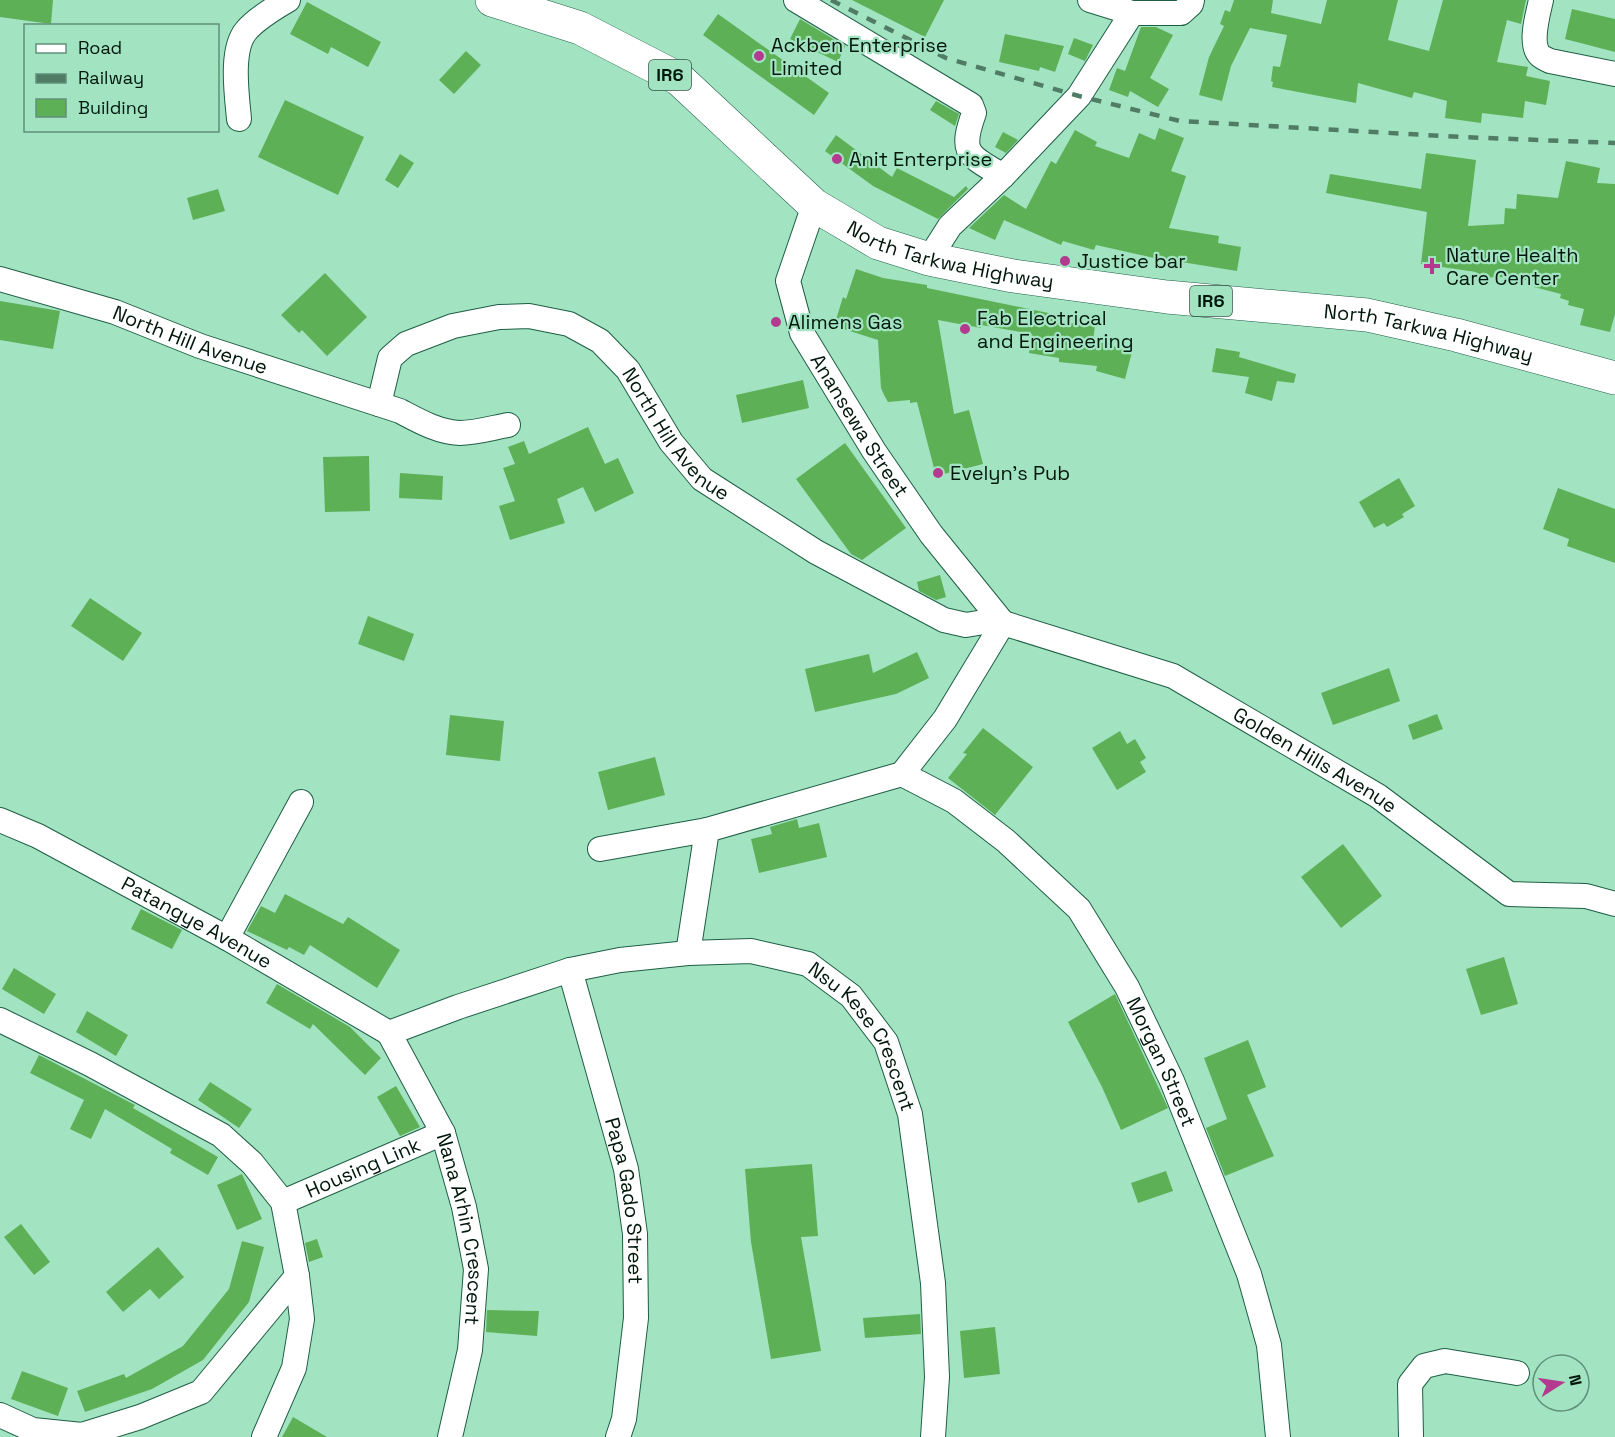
<svg xmlns="http://www.w3.org/2000/svg" width="1615" height="1437" font-family="'Space Grotesk',sans-serif">
  <style>
    .building { fill: #5eb057 }
    .lines { fill: none; stroke-linecap: round; stroke-linejoin: round }
    .minor-casing { stroke: #1e5f44; stroke-width: 26 }
    .primary-casing { stroke: #1e5f44; stroke-width: 34 }
    .minor { stroke: #fff; stroke-width: 24 }
    .primary { stroke: #fff; stroke-width: 33 }
    .rail { stroke: #507c66; stroke-width: 4.5; stroke-dasharray: 10 10; stroke-linecap: butt }
    .poi-dot { fill: #b33a8e; stroke: #a2e3c2; stroke-width: 2 }
    .labels { text-anchor: middle; stroke-width: 4.5; stroke-linejoin: round; paint-order: stroke }
    .shield { fill: #a2e3c2; stroke: #315443; stroke-width: 1.5 }
    .shield-label { font-size: 18px; font-weight: bold; fill: #00170c }
    .poi-label { font-size: 20px; fill: #00170c; stroke: #a2e3c2; text-anchor: start }
    .street-label { font-size: 20px; fill: #00170c; stroke: #a2e3c2 }
  </style>
  <rect width="100%" height="100%" fill="#a2e3c2"/>
  <path class="building" d="M0,0H53L51,24L0,17Z
    M852,0H944L925,37Z
    M1234,0H1273L1271,13L1321,24L1327,0H1398L1388,40L1429,51L1443,0H1526L1521,24L1507,20L1497,62L1528,67L1526,76L1550,81L1546,105L1525,101L1523,118L1482,113L1481,123L1445,118L1447,101L1414,92L1412,98L1358,83L1356,103L1272,87L1273,82L1271,81L1273,66L1280,67L1287,35L1250,28L1231,66L1222,101L1199,95L1209,57L1224,26L1220,24L1225,10L1230,12Z
    M307,2L381,42L368,67L331,47L328,54L290,34Z
    M1572,9L1615,19V52L1565,39Z
    M718,14L829,93L814,115L703,35Z
    M800,19L845,46L838,62L790,39Z
    M1141,27H1156L1173,35L1150,78L1169,89L1158,107L1130,91L1128,97L1109,90L1117,68L1125,71Z
    M1005,34L1064,46L1055,72L1040,67L1039,71L999,62Z
    M1074,38L1093,45L1085,61L1068,54Z
    M466,51L481,65L454,94L439,80Z
    M285,100L364,137L338,195L258,157Z
    M936,101L959,114L955,126L930,110Z
    M1159,128L1184,138L1171,171L1186,176L1169,228L1219,236L1218,243L1241,247L1237,271L1163,259V260L1096,245L1094,250L1063,241L1061,245L1004,220L995,240L969,228L1004,195L1026,209L1051,161L1056,164L1075,130L1097,142L1095,146L1129,158L1139,133L1155,140Z
    M1003,132L1018,140L1006,153L995,147Z
    M836,135L892,177L897,168L954,197L966,186L968,189L938,219L873,186L825,151Z
    M1426,153L1476,160L1468,226L1504,224L1505,208L1516,209L1517,194L1558,198L1566,161L1600,168L1597,183L1615,184V314L1610,332L1580,325L1584,309L1568,305L1569,301L1560,298L1561,294L1534,287L1536,281L1500,277L1476,278V272L1421,264L1427,212L1326,193L1330,174L1421,189Z
    M400,154L414,163L398,188L385,180Z
    M218,189L225,211L193,220L187,198Z
    M856,269L883,278L927,285V288L1063,316L1062,322L1095,326L1093,340L1132,352L1125,379L1096,371L1097,366L1059,362V358L1029,353L1032,334L981,325V328L938,320L954,414L969,410L983,464L936,476L917,402L910,403V400L888,402L884,395L881,388L878,340L834,326L843,297L846,299Z
    M325,273L367,317L327,356L302,330L299,333L281,315Z
    M0,301L60,311L53,349L0,340Z
    M1216,348L1240,352L1239,357L1296,374L1294,383L1277,381L1272,401L1245,393L1249,377L1212,372Z
    M803,380L809,408L742,423L736,395Z
    M588,427L605,464L618,458L634,493L595,512L583,487L557,499L565,523L510,540L499,506L515,501L503,468L515,464L508,447L524,441L529,454Z
    M845,443L906,528L862,560L851,554L796,479Z
    M369,456L370,511L325,512L323,457Z
    M400,473L443,476L442,500L399,498Z
    M1399,478L1415,506L1402,514L1404,517L1387,527L1384,523L1374,528L1359,502Z
    M1558,488L1615,509V563L1567,546L1569,539L1543,529Z
    M940,575L946,597L936,600L919,591L917,582Z
    M90,598L142,633L123,661L71,626Z
    M368,616L414,634L404,661L358,644Z
    M917,652L929,678L896,694L815,712L805,669L869,654L873,673Z
    M1389,668L1400,701L1333,725L1321,693Z
    M1437,714L1443,729L1413,740L1408,725Z
    M450,715L504,721L500,761L446,755Z
    M983,728L1033,767L995,815L948,778L967,754L963,753Z
    M1120,731L1127,744L1135,739L1146,758L1140,762L1146,772L1117,790L1092,748Z
    M655,757L665,795L608,810L598,772Z
    M797,819L799,828L819,823L827,857L759,873L751,839L772,834L770,827Z
    M1343,844L1382,896L1341,928L1301,877Z
    M285,894L343,924L348,917L400,950L377,988L310,945L304,955L289,947L287,950L247,931L261,906L275,913Z
    M141,909L182,930L172,949L131,929Z
    M1504,957L1518,1004L1481,1015L1466,969Z
    M14,968L56,994L44,1014L2,989Z
    M277,984L350,1027L381,1058L365,1075L313,1024L310,1029L266,1003Z
    M1115,994L1168,1108L1121,1130L1102,1087L1068,1022Z
    M87,1011L128,1035L116,1056L76,1032Z
    M1248,1040L1266,1087L1247,1095L1274,1156L1225,1176L1206,1128L1227,1119L1204,1058Z
    M39,1055L135,1105L133,1108L218,1157L208,1175L170,1153L172,1149L105,1109L91,1139L70,1129L84,1100L30,1073Z
    M210,1082L252,1109L239,1128L198,1100Z
    M396,1086L420,1127L400,1136L377,1097Z
    M812,1164L818,1236L801,1237L821,1351L771,1359L751,1242L745,1169Z
    M1166,1171L1173,1191L1138,1203L1131,1183Z
    M242,1174L262,1219L237,1230L217,1185Z
    M21,1224L50,1262L34,1275L4,1237Z
    M317,1239L323,1257L309,1262L305,1243Z
    M242,1241L264,1247L249,1302L203,1360L152,1389L85,1412L77,1391L124,1374L126,1378L183,1346L229,1289Z
    M158,1247L184,1277L159,1299L150,1289L123,1312L106,1292Z
    M487,1310L539,1311L537,1336L486,1332Z
    M920,1314L921,1334L865,1338L863,1318Z
    M995,1327L1000,1374L964,1378L960,1331Z
    M22,1371L68,1388L58,1416L11,1399Z
    M293,1417L327,1437H282Z"/>
  <g class="lines">
    <g class="minor-casing">
      <g id="minor">
        <path d="M796,0L971,105L974,113C959,155 969,155 1003,176"/>
        <path d="M1090,0L1132,13"/>
        <path d="M1541,0C1538,14 1530,40 1538,53C1540,57 1546,59 1550,61L1615,74"/>
        <path d="M239,119C237,96 230,50 246,31C255,20 276,7 288,0"/>
        <path id="s1" d="M814,205L788,281L802,333L874,451L931,534L1003,623"/>
        <path d="M929,259L950,226L1003,176L1079,96L1132,13H1181L1191,4L1192,0"/>
        <path id="s2" d="M0,279L115,312L200,346L400,411C419,421 438,432 460,433C475,433 492,428 508,425"/>
        <path id="s3" d="M379,404L390,358L406,344L453,326L499,317L529,316L569,324L600,341L628,370L671,442L702,479L816,552L944,620L966,625L990,621L1003,623L1173,676L1378,796L1509,894L1586,896L1615,904"/>
        <path id="s4" d="M902,774L954,801L1006,841L1079,909L1127,987L1172,1081L1249,1274L1269,1345L1278,1437"/>
        <path id="s5" d="M0,820L38,836L227,938L389,1033"/>
        <path d="M600,849L707,830"/>
        <path d="M227,938L301,802"/>
        <path d="M688,953L707,830L902,774L945,719L1003,623"/>
        <path id="s6" d="M570,970L626,1169L635,1234L636,1318L624,1419L618,1437"/>
        <path d="M0,1020L90,1064L221,1135L252,1163L283,1202L297,1276L201,1392L140,1417L82,1435L33,1430L0,1415"/>
        <path id="s7" d="M389,1033L458,1007L570,970L620,960L688,953L751,951L808,964L851,996L886,1042L910,1114L933,1283L937,1377L933,1437"/>
        <path id="s8" d="M389,1033L443,1133L464,1207L476,1269L470,1350L450,1437"/>
        <path id="s9" d="M283,1202L443,1133"/>
        <path d="M264,1437L294,1368L302,1319L297,1276"/>
        <path d="M1411,1437L1410,1384L1424,1366L1445,1361L1517,1373"/>
      </g>
    </g>
    <g class="primary-casing">
      <g id="primary">
        <path id="s10" d="M492,0L580,28L679,79L814,205L878,243L929,259L1013,276L1167,297L1367,315L1456,335L1615,378"/>
      </g>
    </g>
    <use href="#minor" class="minor"/>
    <use href="#primary" class="primary"/>
    <path class="rail" d="M831,0L946,58L1079,96L1180,121L1461,137L1615,143"/>
  </g>
  <g class="poi-dot">
    <circle cx="759" cy="56" r="6"/>
    <circle cx="837" cy="159" r="6"/>
    <circle cx="1065" cy="261" r="6"/>
    <path d="M1429 257h6v6h6v6h-6v6h-6v-6h-6v-6h6z"/>
    <circle cx="776" cy="322" r="6"/>
    <circle cx="965" cy="329" r="6"/>
    <circle cx="938" cy="473" r="6"/>
  </g>
  <g class="labels">
    <g class="shield">
      <rect x="649" y="60" width="42" height="30" rx="4.5"/>
      <rect x="1190" y="286" width="42" height="30" rx="4.5"/>
    </g>
    <g class="shield-label">
      <text x="670" y="81">IR6</text>
      <text x="1211" y="307">IR6</text>
    </g>
    <g class="poi-label">
      <text x="771" y="52">Ackben Enterprise<tspan x="771" dy="23">Limited</tspan></text>
      <text x="849" y="166">Anit Enterprise</text>
      <text x="1446" y="262">Nature Health<tspan x="1446" dy="23">Care Center</tspan></text>
      <text x="1077" y="268">Justice bar</text>
      <text x="977" y="325">Fab Electrical<tspan x="977" dy="23">and Engineering</tspan></text>
      <text x="788" y="329">Alimens Gas</text>
      <text x="950" y="480">Evelyn's Pub</text>
    </g>
    <g class="street-label">
      <text dy="7" stroke="none"><textPath href="#s10" startOffset="536">North Tarkwa Highway</textPath></text>
      <text dy="7" stroke="none"><textPath href="#s10" startOffset="1022">North Tarkwa Highway</textPath></text>
      <text dy="7" stroke="none"><textPath href="#s2" startOffset="200">North Hill Avenue</textPath></text>
      <text dy="7" stroke="none"><textPath href="#s1" startOffset="243">Anansewa Street</textPath></text>
      <text dy="7" stroke="none"><textPath href="#s3" startOffset="393">North Hill Avenue</textPath></text>
      <text dy="7" stroke="none"><textPath href="#s3" startOffset="1128">Golden Hills Avenue</textPath></text>
      <text dy="7" stroke="none"><textPath href="#s5" startOffset="222">Patangye Avenue</textPath></text>
      <text dy="7" stroke="none"><textPath href="#s7" startOffset="526">Nsu Kese Crescent</textPath></text>
      <text dy="7" stroke="none"><textPath href="#s4" startOffset="398">Morgan Street</textPath></text>
      <text dy="7" stroke="none"><textPath href="#s9" startOffset="87">Housing Link</textPath></text>
      <text dy="7" stroke="none"><textPath href="#s6" startOffset="238">Papa Gado Street</textPath></text>
      <text dy="7" stroke="none"><textPath href="#s8" startOffset="212">Nana Arhin Crescent</textPath></text>
    </g>
  </g>
  <rect x="24" y="24" width="195" height="108" fill="#a2e3c2" stroke="#619179" stroke-width="1.5"/>
  <rect x="36" y="44" width="30" height="9" fill="#ffffff" stroke="#619179" stroke-width="1.5"/>
  <text x="78" y="54" font-size="18" fill="#00170c">Road</text>
  <rect x="36" y="74" width="30" height="9" fill="#507c66" stroke="#619179" stroke-width="1.5"/>
  <text x="78" y="84" font-size="18" fill="#00170c">Railway</text>
  <rect x="36" y="99" width="30" height="18" fill="#5eb057" stroke="#619179" stroke-width="1.5"/>
  <text x="78" y="114" font-size="18" fill="#00170c">Building</text>
  <g transform="translate(1561 1383) rotate(78)"><circle r="28" fill="#a2e3c2" stroke="#619179" stroke-width="1.5"/>
  <path d="M0-4.5L10 22L0 15L-10 22Z" fill="#b33a8e"/>
  <text y="-9" font-size="16" font-weight="bold" text-anchor="middle" fill="#00170c">N</text>
  </g>
</svg>
